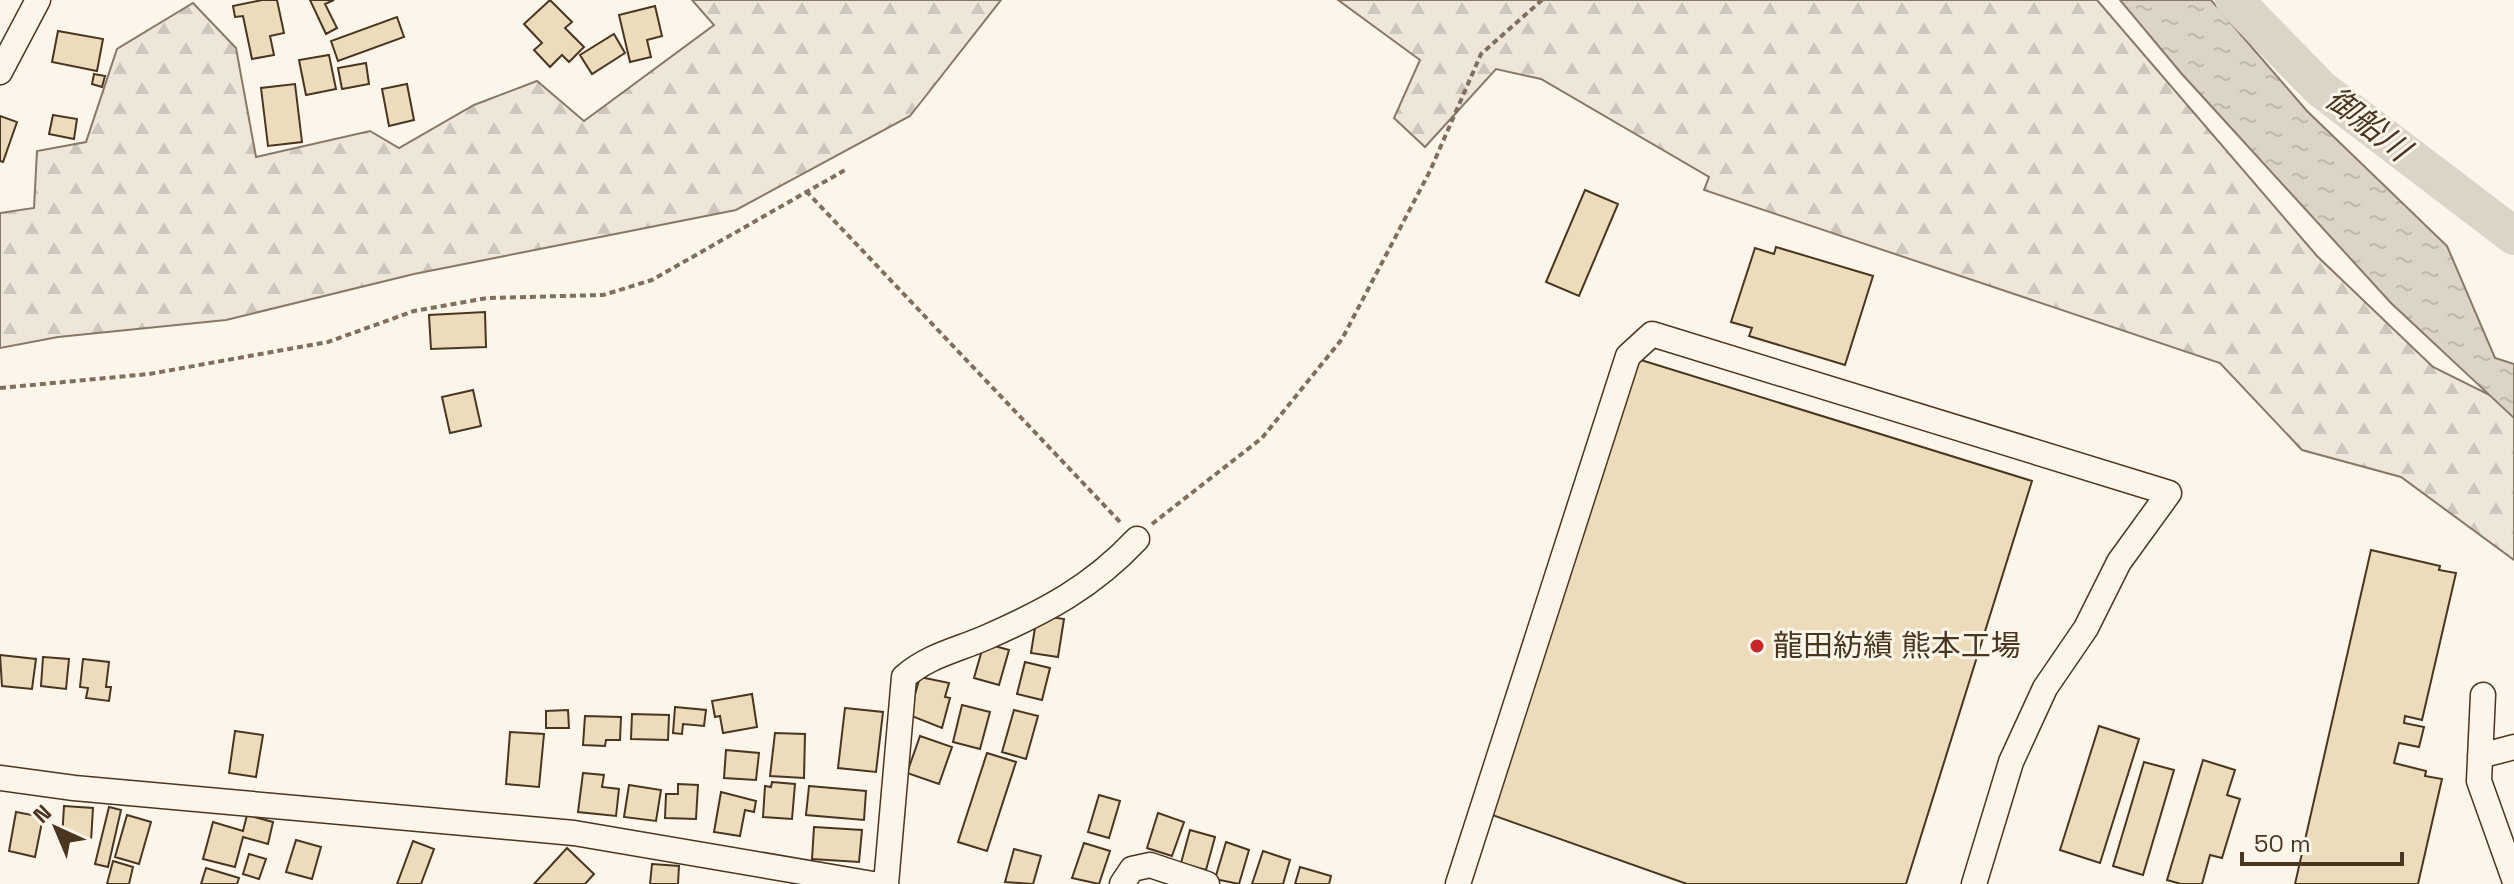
<svg xmlns="http://www.w3.org/2000/svg" width="2514" height="884" font-family="'Space Grotesk','Noto Sans JP',sans-serif">
  <style>
    .forest { fill: url(#forest-firs); stroke: #887966; stroke-width: 2 }
    .water { fill: url(#water-ripples); stroke: #887966; stroke-width: 2 }
    .lines { fill: none; stroke-linecap: round; stroke-linejoin: round }
    .river { stroke: #dcd4c6; stroke-width: 38 }
    .building { fill: #ecdcbc; stroke: #4a3520; stroke-width: 2 }
    .minor-casing { stroke: #4a3520; stroke-width: 27 }
    .path { stroke: #7f6f5c; stroke-width: 4; stroke-dasharray: 6 4; stroke-linecap: butt }
    .minor { stroke: #fbf6e9; stroke-width: 24 }
    .poi-dot { fill: #c62828; stroke: #fbf6e9; stroke-width: 3 }
    .labels { text-anchor: middle; stroke-width: 6; stroke-linejoin: round; paint-order: stroke }
    .poi-label { font-size: 30px; fill: #4a3520; stroke: #fbf6e9; text-anchor: start }
    .water-label { font-size: 32px; font-style: italic; fill: #4a3520; stroke: #fbf6e9 }
  </style>
  <defs>
    <pattern id="forest-firs" width="22" height="20" patternUnits="userSpaceOnUse" patternTransform="scale(2)"><rect width="22" height="20" fill="#ede6d9"/><path d="M5 1l3.5 6h-7zM16 11l3.5 6h-7z" fill="#cdc6ba"/></pattern>
    <pattern id="water-ripples" width="26" height="14" patternUnits="userSpaceOnUse" patternTransform="scale(2)"><rect width="26" height="14" fill="#dcd4c6"/><path d="M2 4q2-2 4 0t4 0M15 11q2-2 4 0t4 0" fill="none" stroke="#beb7aa"/></pattern>
  </defs>
  <rect width="100%" height="100%" fill="#fbf6e9"/>
  <path class="forest" d="M692,0H1001L910,116L736,210L414,274L226,320L58,337L0,348V213L34,208L37,151L86,142L117,49L193,3L236,48L256,157L370,131L399,148L474,105L537,81L584,121L714,25Z
    M1338,0H2097L2317,256L2433,367L2514,407V560L2401,477L2302,450L2220,363L1704,190L1709,177L1541,79L1496,69L1425,147L1394,118L1420,60Z"/>
  <path class="water" d="M2120,0H2211L2307,111L2447,246L2495,358L2514,364V418L2391,303L2181,73Z"/>
  <g class="lines">
    <path class="river" d="M2234,0L2321,89L2514,236"/>
  </g>
  <path class="building" d="M262,0H277L284,33L270,36L274,55L252,59L243,16L235,17L233,6Z
    M310,0H334L325,4L337,28L326,34Z
    M550,0L572,22L565,28L584,47L569,62L562,55L550,67L534,50L542,43L524,24Z
    M655,6L662,36L647,40L651,57L630,62L619,15Z
    M397,17L404,37L338,61L331,41Z
    M58,31L103,39L97,71L52,62Z
    M614,34L625,53L592,74L580,55Z
    M329,55L336,89L306,95L299,60Z
    M366,63L369,84L342,89L338,68Z
    M94,74L105,76L102,87L92,84Z
    M295,84L302,142L268,146L261,88Z
    M407,84L414,120L389,126L382,89Z
    M53,115L77,119L74,139L49,134Z
    M0,116L17,122L3,162L0,161Z
    M1585,190L1618,204L1579,296L1546,282Z
    M1776,247L1873,276L1845,365L1749,336L1752,328L1731,322L1755,248L1774,254Z
    M485,312L486,347L431,349L429,315Z
    M1628,356L2032,481L1906,884H1687L1481,811Z
    M473,390L481,426L450,433L442,397Z
    M2371,550L2440,566L2439,570L2456,573L2422,720L2405,716L2404,723L2424,727L2419,747L2399,743L2394,763L2426,771L2425,776L2442,779L2418,884H2295Z
    M1037,615L1064,619L1058,657L1031,653Z
    M984,643L1009,650L999,685L974,678Z
    M0,655L36,659L32,689L2,686Z
    M43,657L69,659L66,689L41,686Z
    M83,659L109,662L106,687H111L109,701L86,698L88,688L80,687Z
    M1025,662L1050,668L1042,700L1017,694Z
    M920,677L949,683L945,697L950,698L942,728L909,715Z
    M752,694L757,727L723,733L720,716L715,717L712,701Z
    M962,705L990,712L980,749L953,742Z
    M675,707L706,710L704,726L683,724L682,734L673,733Z
    M845,708L883,712L876,772L838,768Z
    M568,710L569,728H546V711Z
    M1014,710L1038,716L1026,759L1002,752Z
    M632,714L669,715L668,740L631,739Z
    M585,716L621,717L620,740H606L605,746L583,745Z
    M2099,726L2139,739L2100,863L2060,850Z
    M235,731L263,735L256,777L229,773Z
    M510,732L544,734L539,787L506,784Z
    M775,733L805,734L804,778L770,776Z
    M920,736L952,747L939,784L907,773Z
    M726,750L759,753L756,780L724,778Z
    M987,753L1016,762L987,851L958,842Z
    M2203,760L2235,770L2227,795L2240,799L2222,858L2210,855L2202,884H2181L2167,880Z
    M2144,762L2174,770L2143,875L2113,866Z
    M583,773L604,775L602,787L619,789L616,816L578,812Z
    M772,782L795,784L792,819L763,817L765,786L771,787Z
    M678,784L698,785L696,819L665,818L666,794H678Z
    M629,785L661,790L656,821L624,817Z
    M809,786L866,791L864,820L806,815Z
    M721,792L756,801L754,812L745,810L740,836L714,832Z
    M1099,795L1120,801L1109,838L1088,832Z
    M64,806L93,808L91,841L62,839Z
    M109,807L121,810L108,867L95,864Z
    M16,812L43,817L35,857L9,851Z
    M1158,813L1184,822L1172,856L1147,848Z
    M127,815L151,822L139,864L115,857Z
    M247,815L273,822L268,844L243,837L235,867L203,859L213,822L243,831Z
    M814,827L862,830L859,862L812,859Z
    M1190,830L1215,837L1206,870L1181,863Z
    M296,840L321,847L312,879L286,872Z
    M413,841L434,849L421,884H397Z
    M1226,842L1249,850L1239,884L1215,879Z
    M1084,843L1110,851L1099,884L1072,878Z
    M567,848L594,874L585,884H534Z
    M1014,849L1041,856L1033,884L1005,882Z
    M1263,851L1290,860L1283,884H1252Z
    M249,854L266,859L259,879L243,874Z
    M113,861L133,867L129,884H107Z
    M652,864L679,866L678,884H650Z
    M1300,867L1331,876L1329,884H1295Z
    M206,868L239,878L237,884H201Z"/>
  <g class="lines">
    <g class="minor-casing">
      <path id="minor" d="M0,72L38,0
        M2483,695L2479,781L2514,879
        M2480,756L2514,747
        M0,778L74,788L574,833L873,884
        M886,884L904,677C929,655 958,650 987,637C1046,611 1092,587 1137,539
        M1122,884L1132,869L1150,865L1207,884
        M1458,884L1628,356L1652,334L2169,493L2119,562L2086,628L2045,688L2011,762L1974,884"/>
    </g>
    <path class="path" d="M806,191L1121,523
      M0,388L149,374L328,342L414,311L487,298L603,295L652,280L845,170
      M1152,524L1262,438L1342,339L1430,171L1481,54L1542,0"/>
    <use href="#minor" class="minor"/>
  </g>
  <circle class="poi-dot" cx="1757" cy="646" r="8"/>
  <g class="labels">
    <g class="poi-label">
      <text x="1773" y="656">龍田紡績 熊本工場</text>
    </g>
    <g class="water-label">
      <text transform="translate(2368 124) rotate(38)" y="11">御船川</text>
    </g>
  </g>
  <g transform="translate(56 828) rotate(316)" stroke="#fbf6e9" stroke-width="6" paint-order="stroke">
  <path d="M0-6L14 30L0 20L-14 30Z" fill="#4a3520"/>
  <text y="-12" font-size="22" font-weight="bold" text-anchor="middle" fill="#4a3520">N</text>
  </g>
  <path d="M2242 852v12h160v-12" fill="none" stroke="#4a3520" stroke-width="4"/>
  <text x="2254" y="852" font-size="24" fill="#4a3520" stroke="#fbf6e9" stroke-width="6" paint-order="stroke">50 m</text>
</svg>
